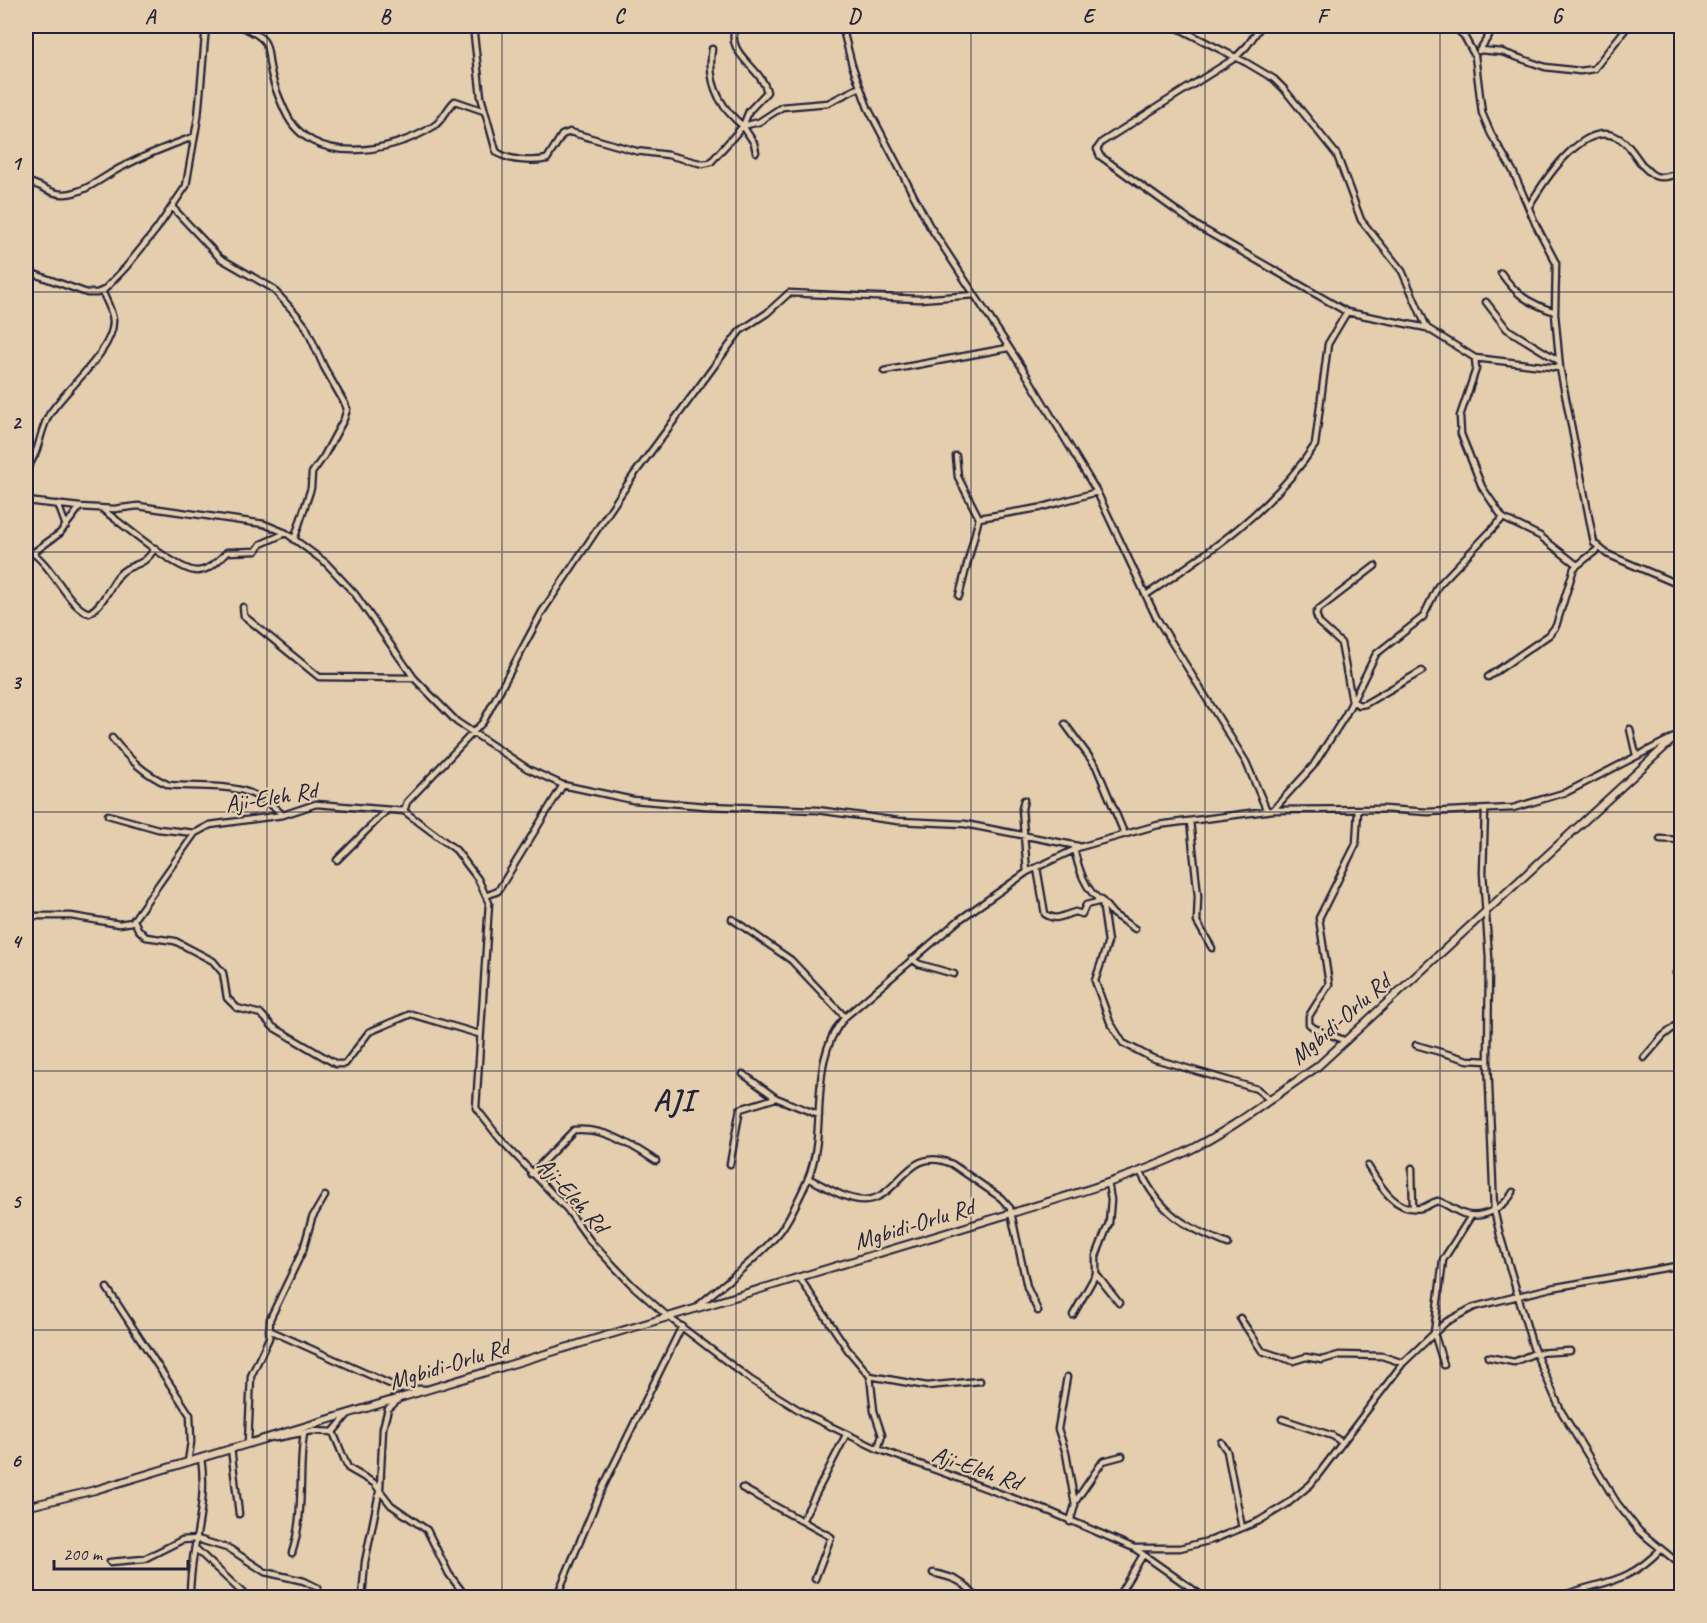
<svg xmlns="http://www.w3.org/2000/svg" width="1707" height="1623" font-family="Caveat,sans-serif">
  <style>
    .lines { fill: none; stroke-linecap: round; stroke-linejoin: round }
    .street-casing { stroke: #22223b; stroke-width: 9 }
    .secondary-casing { stroke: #22223b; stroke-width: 10 }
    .street { stroke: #e4ceae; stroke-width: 4.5 }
    .secondary { stroke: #e4ceae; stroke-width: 6 }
    .grid { fill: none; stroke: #22223b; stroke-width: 1.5; stroke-opacity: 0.55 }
    .labels { text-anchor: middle; stroke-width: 4.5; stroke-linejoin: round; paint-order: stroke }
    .street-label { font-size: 24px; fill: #22223b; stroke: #e4ceae }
    .district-label { font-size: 30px; font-weight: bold; letter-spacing: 1.5px; fill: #22223b; stroke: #e4ceae }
    .neatline { fill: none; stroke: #22223b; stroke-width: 2 }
    .grid-label { font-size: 20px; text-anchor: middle; font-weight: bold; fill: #22223b }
  </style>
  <rect width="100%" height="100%" fill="#e4ceae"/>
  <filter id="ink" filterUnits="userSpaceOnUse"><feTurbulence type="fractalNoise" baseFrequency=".0167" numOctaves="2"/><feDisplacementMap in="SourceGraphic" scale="12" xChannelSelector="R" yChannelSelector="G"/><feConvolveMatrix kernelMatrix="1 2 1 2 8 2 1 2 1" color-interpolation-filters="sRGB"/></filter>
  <g filter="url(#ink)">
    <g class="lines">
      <g class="street-casing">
        <path id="street" d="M241,26C249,30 259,34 264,41C269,48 268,59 270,67C272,81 279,98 285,111C310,168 392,153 434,126C443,120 447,108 455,101L484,111
          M473,26L481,97L496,151C506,161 533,162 547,159L562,135L570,132L636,151L668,155L703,164L711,162L743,126L759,122L782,107L828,103L860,87
          M736,26C724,54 761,66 767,92L749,111L743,126L754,143L756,152
          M842,26L852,65L868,108L929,225L1023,369L1097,492L1156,617L1246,762L1267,811
          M1174,26L1247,63L1274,79L1284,89L1337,155L1361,220L1402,271L1427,328
          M1261,26L1247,46L1235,58L1102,142L1097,149L1100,156L1199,227L1347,312L1427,328L1475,358L1560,368
          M1453,26L1464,36L1475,56L1482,113L1491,134L1513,171L1536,225L1556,263L1555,314L1560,368L1594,543L1607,554L1682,586
          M712,49C707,81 718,106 743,126
          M1480,50L1502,52L1545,67L1580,71L1594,69L1628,26
          M1479,51L1495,26
          M26,182C40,183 50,195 65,194C85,193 103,177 120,168C143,156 168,146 193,137
          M1529,206C1544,181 1588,111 1624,142C1635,151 1641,169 1655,176C1663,179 1674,175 1682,172
          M173,208L220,258L272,288L296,314L306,327L324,367L345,404L347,409L344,419L324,456L312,473L311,488L294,540
          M26,271L87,293H97L104,290L126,267L156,230L186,186L198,117L206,26
          M1501,273C1517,296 1529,303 1555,312
          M1486,302L1507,329L1559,361
          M1475,358L1476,369L1460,416L1461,434L1482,487L1503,518L1540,536L1577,565
          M884,371L1008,348
          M956,456L958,477L979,518
          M26,469C40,453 39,432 49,415C65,389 114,351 113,321C113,312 106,300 102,291
          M26,501L80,507L114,509L138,506L264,524L286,533L326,563L355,594L414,678L457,722L528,769L563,785L633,800L706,806L817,810L898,821L965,824L1078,846
          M58,504L66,526
          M102,509C120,522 176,570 196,571C209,571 219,560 227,552L256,551L261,544L286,533
          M26,549C52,561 67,607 89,613C103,605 109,588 118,576C130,561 141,571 155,548
          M26,558L60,533L80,507
          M1375,566L1319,609L1316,614L1319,623L1341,643L1352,701L1359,705L1365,704L1422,671
          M1146,595C1210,552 1272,510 1315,445L1328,344L1347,312
          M959,596L979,518L1039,508L1097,492
          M243,607L244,616L319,677L414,678
          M1488,677L1549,635L1556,626L1574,568L1598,549
          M1065,724L1096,766L1124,833
          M1630,729L1636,755
          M112,738C129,759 144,774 169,785C216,789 246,779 283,815
          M1024,800L1022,809L1027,872
          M1273,810L1313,766L1345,716L1376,654L1423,617L1438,586L1503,518
          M404,811L407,802L483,722L542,612L633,476L740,331L767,313L789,293L919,299L975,295
          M1485,811L1483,873L1489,958L1488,1061L1494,1210L1500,1235L1533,1347L1561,1411L1617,1503L1639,1531L1682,1566
          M108,815L158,829L195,833L210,825L283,815L316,804L404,811L456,850L478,879L489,903L476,1108L500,1139L567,1209L591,1242L632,1285L666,1315L751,1380L807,1415L878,1449L1051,1512L1134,1548L1205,1598
          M1190,821L1198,896L1197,922L1212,948
          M1660,839L1682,840
          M1074,849C1078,866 1085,892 1102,901L1108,942L1095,981L1110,1022L1123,1043L1152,1058L1257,1089L1270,1100
          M337,860L386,811
          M1037,868L1045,914C1057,922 1063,915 1075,912L1082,914L1086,905L1102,901L1113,914L1135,929
          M486,896L498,891L563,785
          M26,916H71L119,924L132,922L195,833
          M732,919L791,960L845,1017
          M134,920L138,929L146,937L175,941L213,961L223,973L227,998L237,1008L261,1014L273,1027L336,1064H345L369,1032L411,1014L479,1034
          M912,959L919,964L954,974
          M1676,973L1682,972
          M1346,1041L1314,1028L1309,1024V1016L1329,984L1319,918L1356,844L1358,810
          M1416,1045L1468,1060L1488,1061
          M1644,1058L1663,1036L1682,1021
          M743,1074L776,1098L819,1115
          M730,1164L740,1109L776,1098
          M1368,1166C1379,1184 1395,1213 1421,1208C1427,1207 1432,1202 1438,1201C1447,1204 1455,1211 1464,1214C1482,1220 1505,1207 1513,1192
          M1412,1168L1413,1208
          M1140,1171C1161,1214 1185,1227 1228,1244
          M531,1174L574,1130C606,1127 631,1145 656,1161
          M808,1178C825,1186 845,1200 864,1200C900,1200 906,1143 952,1164L1001,1198L1010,1208L1027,1287L1038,1311
          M1108,1183L1111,1200L1109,1223L1096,1256V1274L1119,1303
          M799,1277L848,1350L870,1376L874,1411L882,1435L878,1449
          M107,1288L190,1415L191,1442L188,1462
          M699,1305C724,1283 755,1261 777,1235C788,1224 801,1194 808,1179C829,1127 806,1062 845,1017L959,920L1027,872L1080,847L1158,825L1273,810L1383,809L1428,812L1513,808L1567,792L1672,738
          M1073,1315L1096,1274
          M1240,1318L1262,1351L1293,1361L1306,1357L1322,1360L1339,1355L1382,1356L1403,1363
          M269,1330L401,1389H425
          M1488,1357L1514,1362L1535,1353L1570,1351
          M1444,1365L1434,1333L1443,1260L1471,1216
          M870,1376L927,1386L980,1381
          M1067,1377L1058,1429L1066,1453L1075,1505L1070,1522
          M349,1413L333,1432L348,1468L374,1483L391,1505L427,1530L449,1574L467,1598
          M1282,1419L1333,1436L1341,1442
          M275,1438L312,1431L333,1432
          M1221,1442L1227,1451L1242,1528
          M248,1443L251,1376L269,1338L270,1319L303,1250L312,1218L325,1196
          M231,1448L239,1514
          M742,1488L831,1537L815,1579
          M1075,1502L1103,1461L1122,1456
          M803,1519L846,1435
          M195,1548L248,1598
          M1134,1548H1180L1212,1540L1259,1521L1287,1504L1311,1484L1403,1363L1446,1322L1474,1307L1551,1288L1682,1265
          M292,1553C305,1513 298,1473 304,1433
          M110,1562L144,1559L182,1540L197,1539L230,1549L265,1572L304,1581L318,1588
          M933,1573C952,1577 965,1581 976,1598
          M190,1598C189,1549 209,1507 201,1458
          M362,1598L365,1562L380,1488L383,1428L388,1409L398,1400
          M556,1598L601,1491L682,1326
          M1117,1598L1143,1555
          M1557,1598C1602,1579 1623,1588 1661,1549"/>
      </g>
      <g class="secondary-casing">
        <path id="secondary" d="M26,1507L95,1490L1012,1213C1071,1195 1130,1178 1186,1152C1233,1129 1274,1096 1317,1067L1682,731"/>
      </g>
      <use href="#street" class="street"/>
      <use href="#secondary" class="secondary"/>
    </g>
  </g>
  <path class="grid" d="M267,26V1598M502,26V1598M736,26V1598M971,26V1598M1205,26V1598M1440,26V1598M26,292H1682M26,552H1682M26,812H1682M26,1071H1682M26,1330H1682"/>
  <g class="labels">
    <g class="street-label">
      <text transform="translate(271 797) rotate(-9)" y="8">Aji-Eleh Rd</text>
      <text transform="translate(1340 1019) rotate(-41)" y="8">Mgbidi-Orlu Rd</text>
      <text transform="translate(573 1195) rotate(48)" y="8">Aji-Eleh Rd</text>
      <text transform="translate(914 1224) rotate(-17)" y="8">Mgbidi-Orlu Rd</text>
      <text transform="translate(449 1364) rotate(-17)" y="8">Mgbidi-Orlu Rd</text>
      <text transform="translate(977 1468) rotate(19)" y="8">Aji-Eleh Rd</text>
    </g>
    <g class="district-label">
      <text x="674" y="1111">AJI</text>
    </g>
  </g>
  <rect width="1707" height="1623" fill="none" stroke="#e4ceae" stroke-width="66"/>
  <path d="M54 1560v9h134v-9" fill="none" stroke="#22223b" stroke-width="3"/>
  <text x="63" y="1560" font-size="18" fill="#22223b" stroke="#e4ceae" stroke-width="4.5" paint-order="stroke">200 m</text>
  <rect x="33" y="33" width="1641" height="1557" class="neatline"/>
  <g class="grid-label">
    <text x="150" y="23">A</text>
    <text x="385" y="23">B</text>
    <text x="619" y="23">C</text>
    <text x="854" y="23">D</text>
    <text x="1088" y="23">E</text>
    <text x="1322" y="23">F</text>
    <text x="1557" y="23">G</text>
    <text x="16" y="170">1</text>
    <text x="16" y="429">2</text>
    <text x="16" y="689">3</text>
    <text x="16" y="948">4</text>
    <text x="16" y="1208">5</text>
    <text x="16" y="1467">6</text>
  </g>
</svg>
